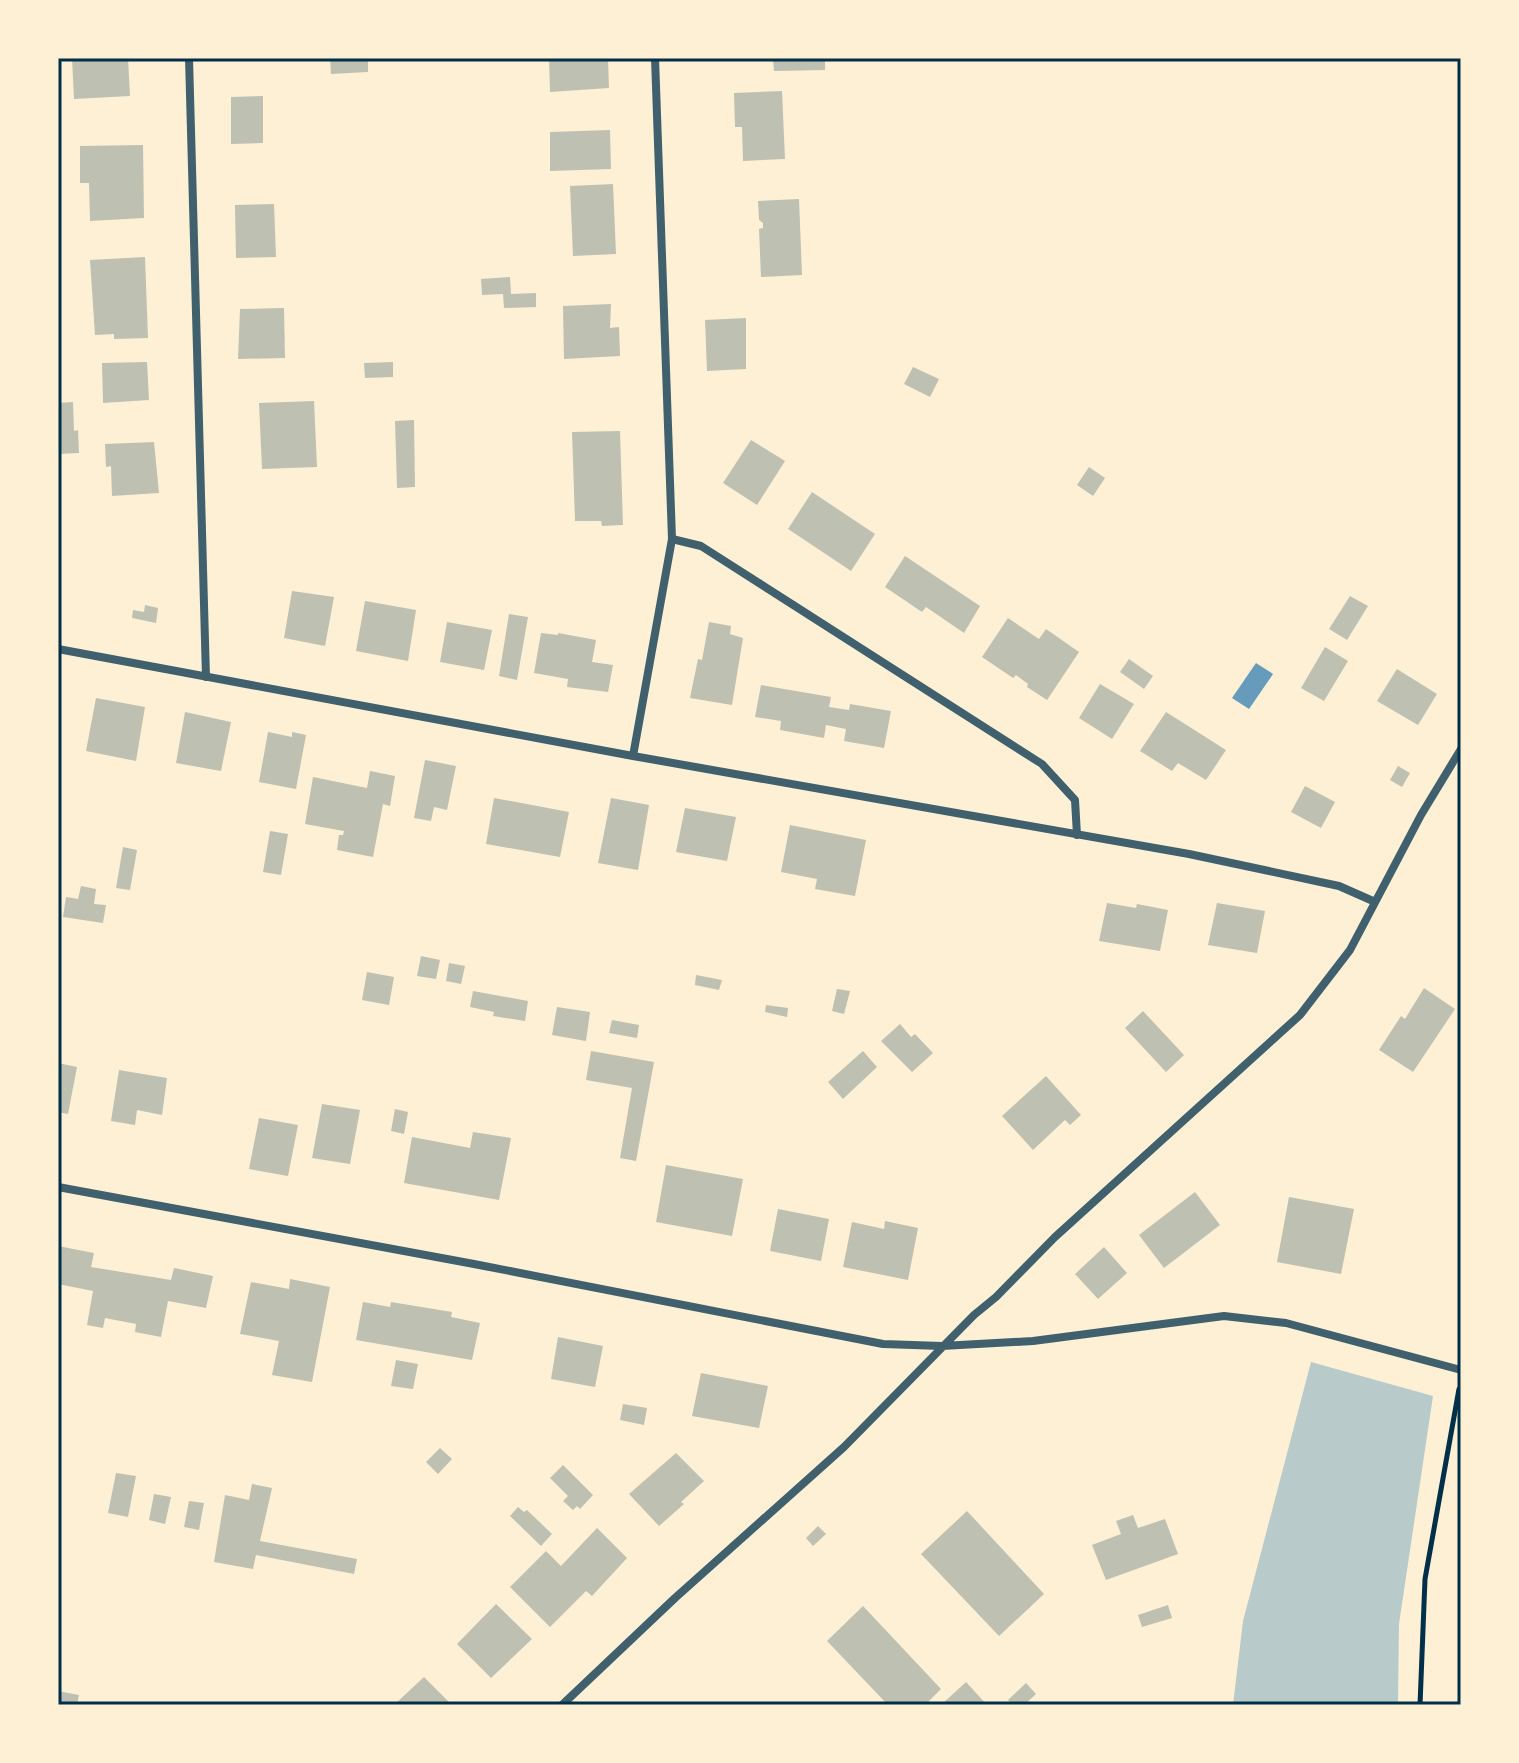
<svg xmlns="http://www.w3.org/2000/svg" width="1519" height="1763" font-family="Ubuntu,sans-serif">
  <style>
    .green { fill: #b9caca }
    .water { fill: #669bbc }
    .building { fill: #bec0b2 }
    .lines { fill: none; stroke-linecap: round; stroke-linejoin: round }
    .path { stroke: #003049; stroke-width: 5 }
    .minor { stroke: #3f606c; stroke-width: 8 }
    .neatline { fill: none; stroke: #003049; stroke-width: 3 }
  </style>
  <rect width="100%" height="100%" fill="#fdf0d5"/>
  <path class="green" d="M1311,1362L1433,1396L1399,1624L1398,1705H1233L1243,1621Z"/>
  <path class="water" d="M1256,663L1273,674L1249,709L1232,698Z"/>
  <path class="building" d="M72,58H128L130,96L74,99Z
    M330,58H368V72L331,74Z
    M549,58H608L609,88L550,92Z
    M773,58H825V70L774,71Z
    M782,91L785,159L743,161L742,127H735L734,93Z
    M263,96V143L231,144V97Z
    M610,130L611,169L550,171V132Z
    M143,145L144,218L90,221L89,183H80V146Z
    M613,184L616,254L573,256L570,186Z
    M799,199L802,275L761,277L759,229L763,228V223L759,220L758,201Z
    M274,204L276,257L236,258L235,205Z
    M145,257L148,338L114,339V334L95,335L90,260Z
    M510,277L511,294L536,293V307L504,308L503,294L482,295L481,279Z
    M611,304L610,328L619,327L620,356L564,359L563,306Z
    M284,308L285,358L238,359L240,309Z
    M746,318V369L707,371L705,320Z
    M147,362L149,400L103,403L102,363Z
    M393,362V377L365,378L364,363Z
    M913,367L939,379L930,397L904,384Z
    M314,401L317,467L262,469L259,403Z
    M73,402L74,431L78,430L79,453L58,454V403Z
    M414,420L415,487L397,488L395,421Z
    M620,431L623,525L602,526L601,521H575L572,432Z
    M751,440L785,461L757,505L723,483Z
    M154,442L159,493L112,496L111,466L106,467L105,444Z
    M1089,467L1105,478L1093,496L1077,485Z
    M812,492L875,534L851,571L788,529Z
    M905,556L980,606L964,633L926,607L922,612L885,587Z
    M292,591L334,597L325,646L284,638Z
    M1350,596L1368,606L1347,640L1329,629Z
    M365,601L416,610L408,661L356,651Z
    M145,605L158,608L156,623L132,618L133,610L144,612Z
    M509,614L528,617L517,680L499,676Z
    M1008,618L1039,639L1046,629L1079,652L1047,700L1027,687L1028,684L1016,675L1013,678L982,657Z
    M447,622L492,630L484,670L440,662Z
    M709,622L731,626L730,634L743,638L732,705L690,698L698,659L702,660Z
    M541,633L558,635V633L596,640L592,662L613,665L608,692L567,687L568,679L534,673Z
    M1325,647L1348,661L1324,701L1301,688Z
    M1129,659L1153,676L1144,689L1120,672Z
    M1397,669L1437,694L1418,725L1377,701Z
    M1100,684L1134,704L1112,739L1079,718Z
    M761,685L831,697L829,707L849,710L850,704L891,711L884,748L844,741L846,729L826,725L824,738L780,730L781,721L755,717Z
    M96,698L145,707L136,761L86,751Z
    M185,712L231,722L221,771L176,763Z
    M1166,712L1226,750L1206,780L1178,763L1172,771L1140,751Z
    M268,732L292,737V732L306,735L296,789L259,782Z
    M425,760L456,766L447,810L434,807L431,821L414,818Z
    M1398,766L1410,773L1402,787L1390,780Z
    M370,771L395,776L390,806L383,804L373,857L337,850L339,835H343L344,831L305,824L313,777L367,788Z
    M1305,786L1335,802L1321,828L1291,812Z
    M494,798L569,812L560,857L486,844Z
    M611,798L649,805L638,870L598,863Z
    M685,808L736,817L727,861L676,852Z
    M790,825L866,840L855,896L815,889L817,879L781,872Z
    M270,831L288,834L281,875L263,872Z
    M123,847L137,850L130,890L116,888Z
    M81,886L96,889L94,904L106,905L103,923L63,917L66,897L78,899Z
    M1107,903L1136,908L1137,904L1168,910L1160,951L1099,941Z
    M1217,903L1265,911L1257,953L1208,945Z
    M421,956L440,960L436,979L417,976Z
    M449,963L465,966L461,984L446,981Z
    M367,972L394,977L389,1005L362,1000Z
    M696,975L722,980L719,990L695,985Z
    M1424,988L1455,1009L1413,1072L1379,1050L1401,1016L1405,1019Z
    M837,989L850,991L844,1014L832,1011Z
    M473,991L528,1001L525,1021L493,1016L494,1012L470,1007Z
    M766,1005L788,1008L787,1017L765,1012Z
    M557,1007L590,1012L586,1041L552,1035Z
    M1143,1011L1184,1055L1166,1072L1125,1028Z
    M612,1020L639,1025L637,1038L609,1033Z
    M900,1024L911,1037L915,1034L933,1053L912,1072L881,1041Z
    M591,1051L654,1062L636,1161L620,1158L632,1088L586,1080Z
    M863,1051L877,1067L843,1099L828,1082Z
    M58,1063L77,1067L68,1114L58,1112Z
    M119,1070L167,1078L162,1115L137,1110L135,1125L111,1121Z
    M1046,1076L1081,1115L1070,1125L1065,1120L1033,1150L1002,1116Z
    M322,1104L360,1110L350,1164L312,1158Z
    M395,1109L408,1112L404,1134L391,1131Z
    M259,1118L298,1125L288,1176L249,1169Z
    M473,1132L511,1138L499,1200L404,1183L412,1137L470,1148Z
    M666,1165L743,1179L732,1236L656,1222Z
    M1195,1192L1220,1225L1164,1268L1139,1235Z
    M1289,1197L1354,1209L1341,1274L1277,1262Z
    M778,1209L829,1219L821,1261L770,1251Z
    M885,1221L918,1228L908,1280L843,1267L852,1222L884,1229Z
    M58,1246L94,1253L91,1267L171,1280L174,1268L213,1276L206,1308L168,1301L161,1337L135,1332L136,1324L105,1318L103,1328L87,1325L93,1291L58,1284Z
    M1104,1247L1127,1273L1098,1299L1075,1274Z
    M290,1279L330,1287L312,1382L272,1375L279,1341L240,1334L251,1282L289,1289Z
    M363,1302L390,1307L391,1302L452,1312L451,1317L480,1323L472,1360L356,1340Z
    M558,1337L603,1346L595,1387L551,1379Z
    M396,1360L418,1364L413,1389L391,1386Z
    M701,1373L768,1386L759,1428L692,1416Z
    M623,1404L647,1408L644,1425L620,1420Z
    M440,1448L452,1459L438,1474L426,1462Z
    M676,1453L704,1481L681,1502L684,1504L659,1526L629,1494Z
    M563,1465L593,1495L580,1509L577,1506L573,1510L563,1501L568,1496L550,1478Z
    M116,1473L136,1476L128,1517L108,1513Z
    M252,1484L272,1488L260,1541L357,1559L354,1574L256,1555L253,1569L214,1562L225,1495L249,1500Z
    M154,1494L171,1497L165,1524L149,1520Z
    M189,1501L204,1503L199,1530L184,1527Z
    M518,1507L524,1512L527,1510L552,1534L541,1546L510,1516Z
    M967,1511L1044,1594L999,1636L921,1554Z
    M1133,1515L1138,1528L1165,1519L1178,1554L1106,1580L1092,1545L1121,1534L1116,1521Z
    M818,1526L826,1534L813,1546L806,1538Z
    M597,1528L627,1558L592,1596L586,1591L550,1627L510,1587L546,1551L561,1566Z
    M496,1604L532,1639L491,1678L457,1644Z
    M1168,1605L1172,1618L1142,1627L1138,1615Z
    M863,1606L941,1689L925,1705H888L827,1641Z
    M424,1677L452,1705H394Z
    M966,1682L987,1705H941Z
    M1026,1683L1036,1694L1024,1705H1013L1008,1700Z
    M58,1691L79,1695L77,1705H58Z"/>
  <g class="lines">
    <path class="path" d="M1420,1705L1425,1579L1459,1389"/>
    <path class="minor" d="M189,58L206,677
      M672,539L701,546L1042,764L1075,800L1077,835
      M58,649L633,756L1189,854L1339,886L1373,901
      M633,756L672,539L655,58
      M58,1187L474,1264L883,1344L942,1346L1033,1341L1224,1316L1286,1323L1461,1370
      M562,1705L675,1598L844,1447L974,1315L996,1297L1055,1237L1300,1015L1350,950L1421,815L1461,749"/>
  </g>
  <rect width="1519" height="1763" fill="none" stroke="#fdf0d5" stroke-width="120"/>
  <rect x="60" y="60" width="1399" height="1643" class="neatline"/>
</svg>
